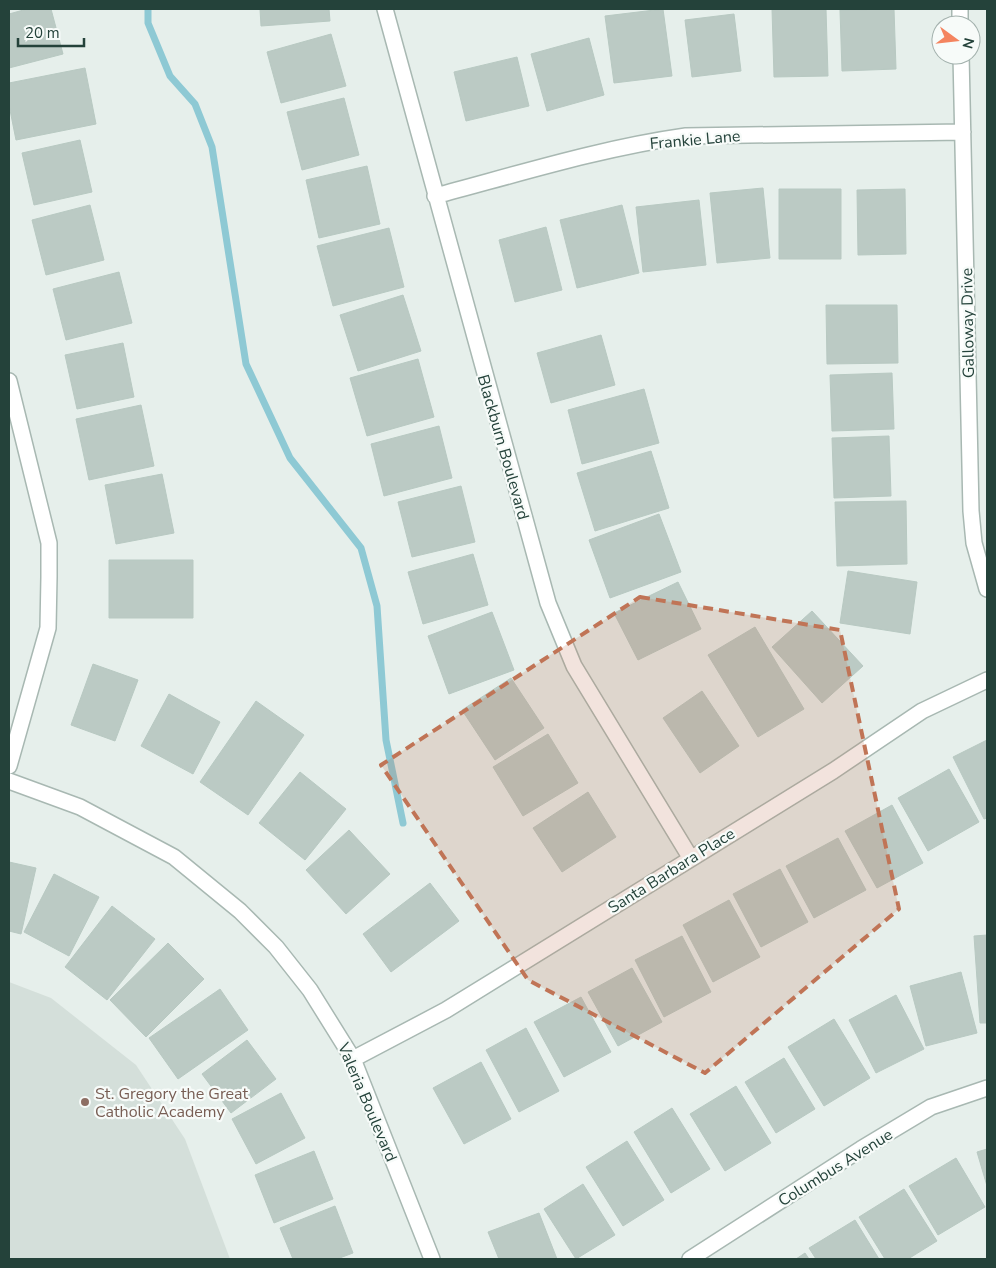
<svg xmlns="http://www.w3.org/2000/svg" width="996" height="1268" font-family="'Nunito Sans',sans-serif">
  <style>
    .built { fill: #d4dfda }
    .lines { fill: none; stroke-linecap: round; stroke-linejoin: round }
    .stream { stroke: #8ec9d4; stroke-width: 7 }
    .building { fill: #bbcac4; stroke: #b8c9c2 }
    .minor-casing { stroke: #a8b8b2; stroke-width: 18 }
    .minor { stroke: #fff; stroke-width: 15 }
    .marked { fill: #c07456; fill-opacity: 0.2; stroke: #c07456; stroke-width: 4; stroke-dasharray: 10 6; stroke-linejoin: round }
    .education-dot { fill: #8d6e63; stroke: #f7fbf9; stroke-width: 2 }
    .labels { text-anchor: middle; stroke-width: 4.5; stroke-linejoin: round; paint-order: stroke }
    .street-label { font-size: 16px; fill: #24423a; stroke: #f7fbf9 }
    .education-label { font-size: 16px; fill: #785e54; stroke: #f7fbf9; text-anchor: start }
  </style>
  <rect width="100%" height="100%" fill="#e6efeb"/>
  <path class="built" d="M9,982L51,998L136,1065L185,1139L230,1259H9Z"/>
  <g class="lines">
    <path class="stream" d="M148,9V23L170,76L195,104L212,147L246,364L290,458L361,548L377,606L386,740L403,823"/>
  </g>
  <path class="building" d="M27,9H51L63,54L9,68V14Z
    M260,9H329L330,21L261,26Z
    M663,9L672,76L614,83L605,16Z
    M772,9H826L828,76L774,77Z
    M894,9L896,69L842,71L840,10Z
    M734,14L741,71L692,77L685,20Z
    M331,34L346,86L281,103L267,52Z
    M589,38L604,95L547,111L531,54Z
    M517,57L529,106L466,121L454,72Z
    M85,68L96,124L16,140L9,105V83Z
    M344,98L359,155L302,170L287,112Z
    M80,140L92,192L34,205L22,153Z
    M367,166L380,224L319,238L306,180Z
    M763,188L770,258L717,263L710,193Z
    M779,189H841V259H779Z
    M905,189L906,254L858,255L857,190Z
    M699,200L706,265L643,272L636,207Z
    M90,205L104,260L46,275L32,220Z
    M622,205L639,273L577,288L560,220Z
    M546,227L562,290L515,302L499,240Z
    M389,228L404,287L333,306L317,246Z
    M119,272L132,323L66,340L53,289Z
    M403,295L421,351L358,371L340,315Z
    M826,305H897L898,363L827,364Z
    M601,335L615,385L551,403L537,353Z
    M123,343L134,397L77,409L65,355Z
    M418,359L434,417L367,436L350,378Z
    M892,373L894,429L832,431L830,375Z
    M644,389L659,443L582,464L568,410Z
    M141,405L154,466L89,480L76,419Z
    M439,426L452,478L384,496L371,444Z
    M889,436L891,496L834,498L832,438Z
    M651,451L669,508L595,531L577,473Z
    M162,474L174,533L116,544L105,485Z
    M461,486L475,542L412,557L398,502Z
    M906,501L907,564L837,566L835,502Z
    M659,514L681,572L610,598L589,540Z
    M473,554L488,605L423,624L408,572Z
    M109,560H193V618H109Z
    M848,571L917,582L910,634L840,623Z
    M678,582L701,629L638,660L614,613Z
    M812,611L863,666L822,703L772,647Z
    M492,612L514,670L449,694L428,636Z
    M755,627L804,709L758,737L708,655Z
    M93,664L138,680L115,741L71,725Z
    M511,678L544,728L495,760L462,710Z
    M702,691L739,746L700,773L663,718Z
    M169,694L220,722L193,774L141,746Z
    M256,701L304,735L248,815L200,782Z
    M548,734L578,783L523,816L493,767Z
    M987,740V818L984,819L953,757Z
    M949,769L979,822L928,851L898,798Z
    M300,772L346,809L305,860L259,823Z
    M588,792L616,837L562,872L533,828Z
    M892,805L923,863L877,888L845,831Z
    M349,830L390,874L346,914L306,870Z
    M838,838L866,890L814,918L786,866Z
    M9,862L36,868L21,934L9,931Z
    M780,869L808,922L761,947L733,894Z
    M54,874L99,897L69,956L24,932Z
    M430,883L459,921L391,972L363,934Z
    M729,900L760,957L713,982L683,925Z
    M112,906L155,939L107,1000L65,967Z
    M987,935V1023H980L974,936Z
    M682,936L711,992L664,1017L635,960Z
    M168,943L204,979L146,1037L110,1000Z
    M632,968L662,1022L618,1046L588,992Z
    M961,972L977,1033L926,1046L910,986Z
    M220,989L248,1030L178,1079L149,1038Z
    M896,995L924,1049L876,1073L849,1020Z
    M581,997L611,1052L564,1077L534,1022Z
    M834,1019L870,1078L824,1106L788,1047Z
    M526,1028L559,1091L519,1112L486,1050Z
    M247,1040L276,1079L231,1113L202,1074Z
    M784,1058L815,1109L776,1133L745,1082Z
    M481,1062L511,1119L464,1144L433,1088Z
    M736,1086L771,1143L725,1171L690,1114Z
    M281,1093L305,1138L256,1164L232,1119Z
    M672,1108L710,1169L671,1193L634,1132Z
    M627,1141L664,1200L623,1226L586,1167Z
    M987,1149V1186L977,1152Z
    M314,1151L333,1199L274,1223L255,1175Z
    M956,1158L985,1207L938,1235L909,1186Z
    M583,1184L615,1235L576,1259L544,1209Z
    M904,1189L937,1241L908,1259H885L859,1217Z
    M335,1206L353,1253L337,1259H293L280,1228Z
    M539,1213L557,1259H499L488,1232Z
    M855,1220L879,1259H816L809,1248Z
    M805,1253L809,1259H796Z"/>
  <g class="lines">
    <g class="minor-casing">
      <path id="minor" d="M385,9L548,603L574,666L690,857
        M960,9V25
        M961,55L971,511L974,543L987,589
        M435,196C518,174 601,148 686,136L963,132
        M9,381L49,543V577L48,628L9,766
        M9,781L80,807L174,857L240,911L276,947L310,990L353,1059L432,1259
        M353,1059L446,1010L833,771L922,711L987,680
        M690,1259L861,1149L931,1107L987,1088"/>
    </g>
    <use href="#minor" class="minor"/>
  </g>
  <path class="marked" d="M640,597L840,630L899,909L705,1073L528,980L381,765Z"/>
  <circle class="education-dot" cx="85" cy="1102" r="5"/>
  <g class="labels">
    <g class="street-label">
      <text transform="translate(695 139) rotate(-5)" y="6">Frankie Lane</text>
      <text transform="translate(967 323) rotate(-91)" y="6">Galloway Drive</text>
      <text transform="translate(504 447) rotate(74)" y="6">Blackburn Boulevard</text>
      <text transform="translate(671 870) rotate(-32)" y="6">Santa Barbara Place</text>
      <text transform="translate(368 1102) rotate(67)" y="6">Valeria Boulevard</text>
      <text transform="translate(835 1167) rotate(-32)" y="6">Columbus Avenue</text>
    </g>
    <g class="education-label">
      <text x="95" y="1099">St. Gregory the Great<tspan x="95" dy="18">Catholic Academy</tspan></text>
    </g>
  </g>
  <rect width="996" height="1268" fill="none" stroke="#24423a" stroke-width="20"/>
  <g transform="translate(956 40) rotate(105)"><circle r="24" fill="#f7fbf9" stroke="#a3b1ad"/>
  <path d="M0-4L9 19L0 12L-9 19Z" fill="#f4845f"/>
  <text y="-8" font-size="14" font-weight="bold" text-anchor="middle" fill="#24423a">N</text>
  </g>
  <path d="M18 38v8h66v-8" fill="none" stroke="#24423a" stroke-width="2.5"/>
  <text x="25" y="38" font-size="15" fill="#24423a" stroke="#f7fbf9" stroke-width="4" paint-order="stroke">20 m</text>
</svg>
